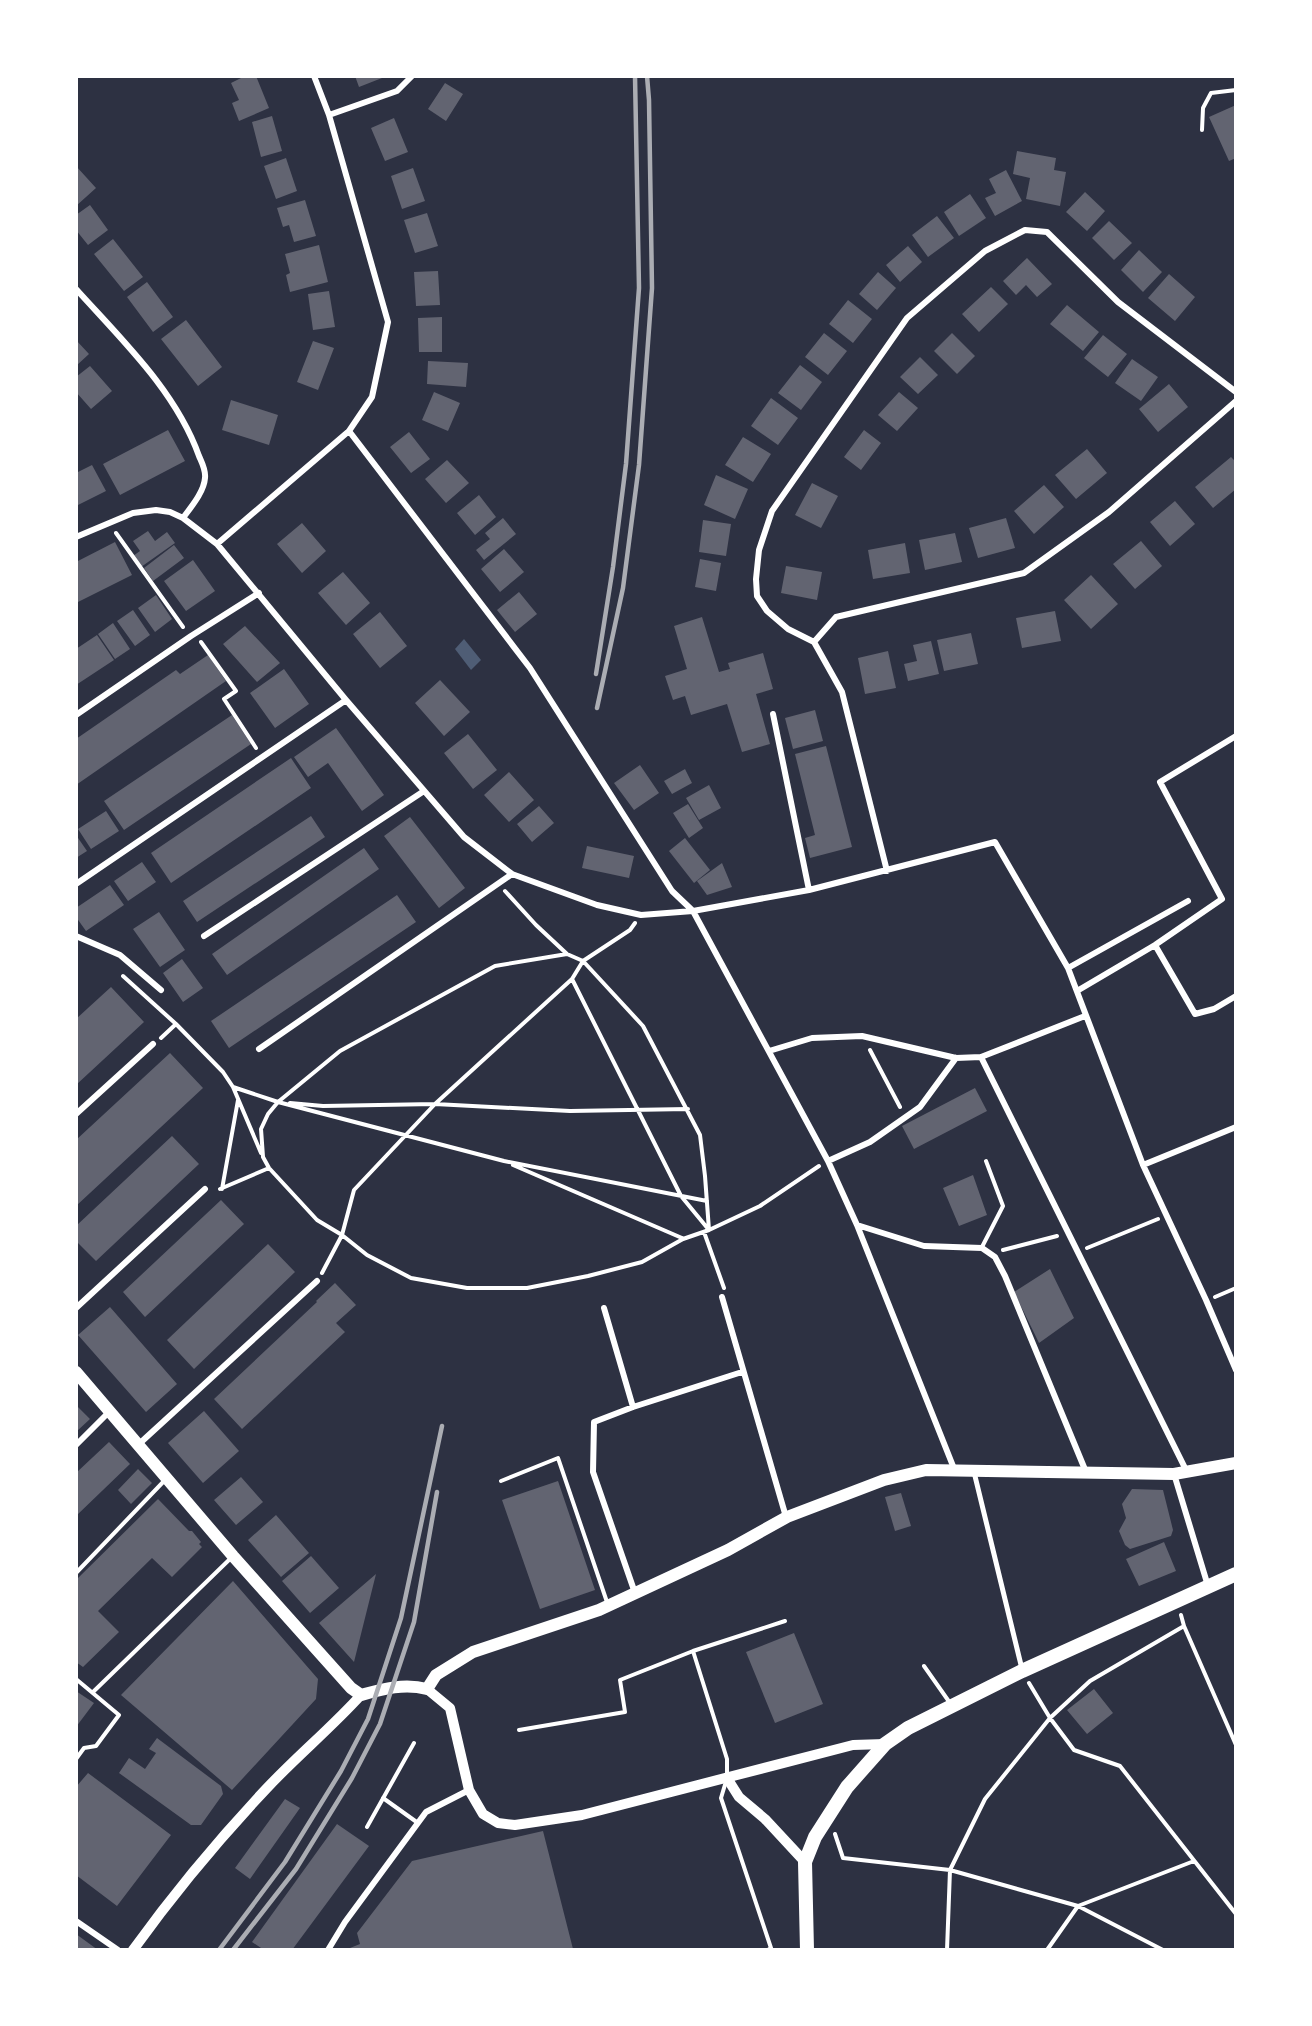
<svg xmlns="http://www.w3.org/2000/svg" width="1312" height="2026" font-family="'PT Sans Narrow',sans-serif">
  <style>
    .water { fill: #4f5d75 }
    .building { fill: #626471 }
    .lines { fill: none; stroke-linecap: round; stroke-linejoin: round }
    .path { stroke: #fff; stroke-width: 4 }
    .service { stroke: #fff; stroke-width: 4 }
    .pedestrian { stroke: #fff; stroke-width: 5 }
    .minor { stroke: #fff; stroke-width: 6 }
    .tertiary { stroke: #fff; stroke-width: 10 }
    .secondary { stroke: #fff; stroke-width: 12 }
    .trunk { stroke: #fff; stroke-width: 14 }
    .rail { stroke: #abadb3; stroke-width: 4.5 }
  </style>
  <rect width="100%" height="100%" fill="#2d3142"/>
  <path class="water" d="M464,639L481,660L471,670L455,649Z"/>
  <path class="building" d="M245,76H256L269,108L239,121L232,103L239,100L231,83Z
    M355,76H381L382,78L359,87Z
    M445,83L463,94L446,121L428,109Z
    M1236,105V158L1229,161L1209,117Z
    M272,116L282,151L261,157L252,122Z
    M394,118L408,152L385,161L371,128Z
    M1017,151L1056,158L1054,170L1066,172L1060,206L1026,199L1030,178L1013,174Z
    M286,158L297,191L276,199L264,166Z
    M76,166L96,188L76,206Z
    M413,168L425,201L402,209L391,176Z
    M1006,170L1022,201L995,216L985,198L996,193L989,179Z
    M1085,192L1105,211L1087,231L1066,212Z
    M970,194L986,218L959,236L944,212Z
    M305,200L316,236L294,242L289,225L283,227L277,208Z
    M90,205L108,230L88,245L76,230V215Z
    M427,213L438,246L415,253L404,220Z
    M937,216L954,238L928,257L912,235Z
    M1109,221L1132,243L1114,260L1092,238Z
    M113,239L143,277L124,291L94,254Z
    M319,245L328,282L290,292L286,275L290,273L285,254Z
    M908,246L922,262L900,282L886,265Z
    M1139,250L1162,272L1143,292L1121,270Z
    M1027,258L1052,284L1037,297L1026,285L1016,295L1003,281Z
    M438,271L440,305L416,306L414,272Z
    M878,272L896,288L877,310L859,294Z
    M1169,274L1195,297L1175,321L1148,298Z
    M147,282L173,317L153,332L127,297Z
    M991,287L1008,304L979,332L962,314Z
    M329,291L335,327L313,330L308,294Z
    M848,300L872,319L853,343L829,324Z
    M1067,305L1099,332L1083,351L1050,324Z
    M442,317V352H419L418,318Z
    M186,320L222,367L198,386L161,339Z
    M824,333L847,351L828,375L805,357Z
    M952,333L975,356L957,374L934,351Z
    M1103,335L1127,354L1108,377L1084,358Z
    M76,340L89,354L76,366Z
    M313,341L334,348L318,390L297,382Z
    M920,357L938,375L918,394L900,377Z
    M1132,359L1158,377L1141,401L1115,383Z
    M428,361L468,363L466,387L427,384Z
    M800,365L822,382L801,410L778,393Z
    M90,366L112,391L91,409L76,392V377Z
    M1169,384L1188,407L1158,432L1139,409Z
    M434,392L460,403L448,431L422,420Z
    M899,392L918,408L897,431L878,415Z
    M771,398L798,418L778,445L751,426Z
    M231,400L278,415L269,445L222,430Z
    M168,430L185,461L120,495L103,464Z
    M864,430L881,443L861,470L844,457Z
    M409,432L430,459L411,473L390,447Z
    M743,437L771,454L753,482L725,465Z
    M1087,449L1107,473L1076,499L1055,475Z
    M1231,457L1236,462V489L1213,508L1195,487Z
    M447,460L469,483L446,503L425,479Z
    M92,465L106,491L76,506V473Z
    M716,475L748,489L735,519L704,505Z
    M812,483L838,496L821,528L795,515Z
    M1044,485L1064,507L1034,534L1014,511Z
    M479,495L496,517L475,535L457,513Z
    M1175,501L1195,524L1170,546L1150,522Z
    M503,518L516,534L484,560L476,550L490,539L485,533Z
    M1006,518L1015,548L978,558L969,528Z
    M703,520L731,524L726,556L699,552Z
    M302,523L326,551L302,573L277,544Z
    M148,531L155,541L167,532L175,543L141,567L133,556L140,551L133,541Z
    M955,533L962,562L925,570L919,540Z
    M1141,541L1162,566L1135,589L1113,564Z
    M115,542L132,575L76,603V562Z
    M905,543L910,573L873,579L868,550Z
    M174,545L184,558L153,581L144,568Z
    M504,549L524,572L500,592L481,569Z
    M700,559L721,563L716,591L695,587Z
    M193,560L215,591L186,611L164,581Z
    M786,566L822,572L817,600L781,593Z
    M343,572L370,603L346,625L318,593Z
    M1091,575L1118,604L1091,629L1064,600Z
    M519,592L537,614L515,632L497,610Z
    M156,595L172,619L155,632L138,608Z
    M133,610L150,635L135,646L117,621Z
    M1055,611L1061,641L1022,648L1016,618Z
    M380,612L407,646L380,668L353,634Z
    M702,617L719,672L730,669L728,663L763,653L773,689L756,694L770,744L742,752L727,704L691,715L685,696L673,700L665,676L687,669L674,626Z
    M113,623L130,649L115,659L98,634Z
    M245,626L280,663L257,682L223,644Z
    M971,633L978,664L944,671L937,640Z
    M97,635L114,660L76,685V649Z
    M931,641L939,674L908,681L904,664L917,661L913,645Z
    M888,651L896,688L865,694L858,658Z
    M208,655L226,681L76,785V739L176,670L180,674Z
    M284,669L309,704L275,728L250,693Z
    M440,680L470,712L444,736L415,703Z
    M815,710L823,741L793,749L785,718Z
    M232,715L251,744L124,830L104,801Z
    M336,728L384,795L362,811L328,763L308,777L294,757Z
    M468,734L497,770L473,789L444,753Z
    M826,746L852,847L810,858L805,838L815,835L795,754Z
    M291,758L311,788L171,883L151,853Z
    M640,765L659,793L634,810L614,783Z
    M685,769L692,783L672,794L664,781Z
    M509,772L534,800L509,822L484,795Z
    M709,785L721,808L699,820L686,798Z
    M688,804L703,828L689,838L673,813Z
    M539,806L554,823L532,842L517,824Z
    M106,811L119,831L91,849L78,829Z
    M311,816L325,837L197,922L183,901Z
    M410,817L465,888L439,908L384,836Z
    M76,835L87,851L76,858Z
    M685,838L710,870L694,883L669,851Z
    M587,846L634,856L629,878L582,868Z
    M364,848L379,869L227,975L212,954Z
    M142,862L156,882L128,901L114,881Z
    M722,863L732,887L707,895L697,881Z
    M110,885L124,905L86,931L76,917V908Z
    M397,895L416,922L229,1048L211,1021Z
    M159,912L185,950L160,967L133,929Z
    M182,959L203,988L183,1002L163,973Z
    M111,987L144,1022L76,1085V1019Z
    M170,1053L203,1088L76,1206V1140Z
    M975,1088L987,1111L914,1149L902,1126Z
    M172,1136L199,1164L96,1261L76,1241V1226Z
    M973,1175L987,1215L959,1226L943,1188Z
    M221,1200L244,1224L145,1317L123,1292Z
    M268,1244L295,1272L194,1369L167,1340Z
    M1050,1269L1074,1318L1039,1343L1014,1292Z
    M335,1283L356,1305L336,1323L345,1332L242,1429L214,1399L317,1302L316,1301Z
    M110,1307L177,1384L146,1412L78,1335Z
    M76,1405L90,1419L76,1432Z
    M204,1411L239,1451L203,1483L168,1443Z
    M109,1442L130,1464L76,1516V1473Z
    M138,1469L152,1483L131,1504L118,1490Z
    M241,1477L263,1502L236,1525L214,1500Z
    M558,1481L595,1590L540,1609L502,1500Z
    M1132,1489L1163,1490L1173,1530L1171,1536L1130,1549L1125,1545L1119,1531L1126,1518L1122,1504Z
    M901,1493L911,1526L895,1531L885,1497Z
    M158,1499L189,1531H192L201,1542L199,1544L202,1547L172,1577L152,1558L98,1611L119,1632L83,1667L76,1662V1580Z
    M276,1515L309,1553L281,1577L248,1540Z
    M1164,1542L1176,1571L1139,1586L1126,1559Z
    M311,1556L339,1588L310,1613L282,1581Z
    M376,1574L354,1662L319,1623Z
    M233,1581L318,1679L316,1699L232,1790L121,1695Z
    M794,1633L823,1704L775,1723L746,1652Z
    M1094,1689L1113,1713L1087,1734L1067,1710Z
    M76,1691L94,1703L76,1727Z
    M157,1738L221,1786L223,1794L201,1825H191L119,1773L129,1758L145,1769L156,1753L149,1749Z
    M88,1773L171,1835L117,1906L76,1875V1787Z
    M285,1799L300,1808L250,1879L235,1868Z
    M337,1824L369,1846L292,1950H264L252,1942Z
    M543,1831L573,1949L345,1950L360,1944L357,1933L412,1861Z
    M76,1934L98,1950H76Z"/>
  <g class="lines">
    <path class="path" d="M116,533L183,627
      M201,642L236,691L224,699L256,748
      M505,891L536,925L567,954L583,961L643,1026L700,1135L705,1176L709,1230
      M567,954L495,966L340,1051L278,1102L268,1114L261,1129L263,1157L269,1168L317,1220L342,1235L367,1255L411,1278L467,1288H527L588,1276L642,1262L683,1239L709,1230L760,1206L819,1166
      M123,976L176,1024L223,1072L233,1087L278,1102L504,1161L707,1201
      M572,979L681,1196L709,1230
      M161,1038L176,1024
      M870,1050L900,1107
      M233,1087L261,1153
      M290,1103L323,1106L435,1104L570,1111L688,1109
      M513,1165L682,1238
      M220,1189L269,1168
      M222,1189L238,1100
      M704,1232L724,1288
      M1087,1248L1158,1219
      M1003,1250L1057,1236
      M322,1273L342,1235L354,1190L435,1104L572,979L583,961L630,930L635,923
      M1215,1297L1236,1288
      M1184,1626L1236,1745
      M1029,1683L1050,1718L1074,1750L1120,1766L1236,1914
      M835,1834L843,1858L950,1870L1078,1906L1163,1950
      M947,1950L950,1870L985,1799L1050,1718L1090,1681L1184,1626L1181,1615
      M1047,1950L1078,1906L1194,1861"/>
    <path class="service" d="M1202,130L1203,108L1211,93L1236,90
      M982,1247L1003,1206L986,1161
      M501,1481L558,1458L608,1605
      M76,1573L165,1480
      M693,1651L727,1759V1778L721,1798L771,1948L768,1950
      M924,1666L950,1703
      M76,1679L119,1715L96,1746L84,1748L76,1759
      M93,1692L232,1557
      M519,1730L625,1712L620,1680L693,1651L785,1621
      M383,1798L418,1823
      M367,1827L414,1743"/>
    <path class="pedestrian" d="M974,1472L1022,1669"/>
    <path class="minor" d="M329,115L397,91L412,76
      M76,289C121,339 176,391 199,456C202,463 206,470 205,478C204,492 191,507 183,518
      M349,431L530,668L672,891L693,911L828,1161L857,1225L955,1471
      M76,537L133,513L156,510L170,512L183,518L217,544L346,700L464,837L512,874L597,905L641,915L693,911L809,890L995,842L1068,968L1143,1165L1206,1300L1236,1370
      M217,544L349,431L372,397L388,322L329,115L314,76
      M814,642L788,629L767,611L757,596L756,579L759,550L772,511L907,318L985,251L1025,230L1047,232L1118,302L1236,392
      M773,714L809,890
      M76,715L191,636L259,593
      M887,871L842,692L814,642L836,617L1024,573L1109,512L1236,401
      M76,884L346,700
      M76,936L120,955L161,990
      M204,936L424,791
      M1155,945L1195,1014L1214,1009L1236,996
      M1068,968L1188,901
      M1077,991L1155,945L1222,899L1160,782L1236,736
      M259,1049L512,874
      M769,1051L812,1038L862,1036L956,1058L981,1057L1085,1016
      M981,1057L1187,1472
      M76,1114L153,1044
      M828,1161L870,1142L920,1107L956,1058
      M1143,1165L1236,1127
      M857,1225L924,1246L982,1248L995,1257L1005,1276L1086,1472
      M722,1297L786,1517
      M76,1308L205,1189
      M604,1308L633,1407
      M139,1444L317,1281
      M76,1445L110,1411
      M1174,1474L1208,1586
      M635,1593L593,1472L594,1422L633,1407L742,1372
      M76,1921L118,1950
      M328,1950L345,1922L426,1812L469,1790"/>
    <path class="tertiary" d="M427,1689L450,1708L469,1790L483,1814L498,1823L515,1825L582,1815L853,1745L885,1744
      M727,1778L739,1797L765,1819L805,1862
      M133,1950C174,1893 219,1839 267,1788C297,1756 331,1728 361,1695"/>
    <path class="secondary" d="M76,1372L233,1556L351,1688L361,1695C383,1689 404,1683 427,1689L436,1675L473,1652L599,1610L728,1550L787,1517L884,1480L926,1470L1174,1474L1236,1463"/>
    <path class="trunk" d="M807,1950L805,1862L815,1837L847,1787L885,1744L908,1728L1022,1671L1236,1574"/>
    <path class="rail" d="M596,674L613,567L626,464L639,288L635,76
      M597,708L623,588L639,465L652,288L649,100L647,76
      M219,1950L285,1862L341,1771L368,1719L401,1618L442,1426
      M233,1950L296,1869L352,1778L380,1724L414,1622L437,1492"/>
  </g>
  <rect width="1312" height="2026" fill="none" stroke="#ffffff" stroke-width="156"/>
</svg>
